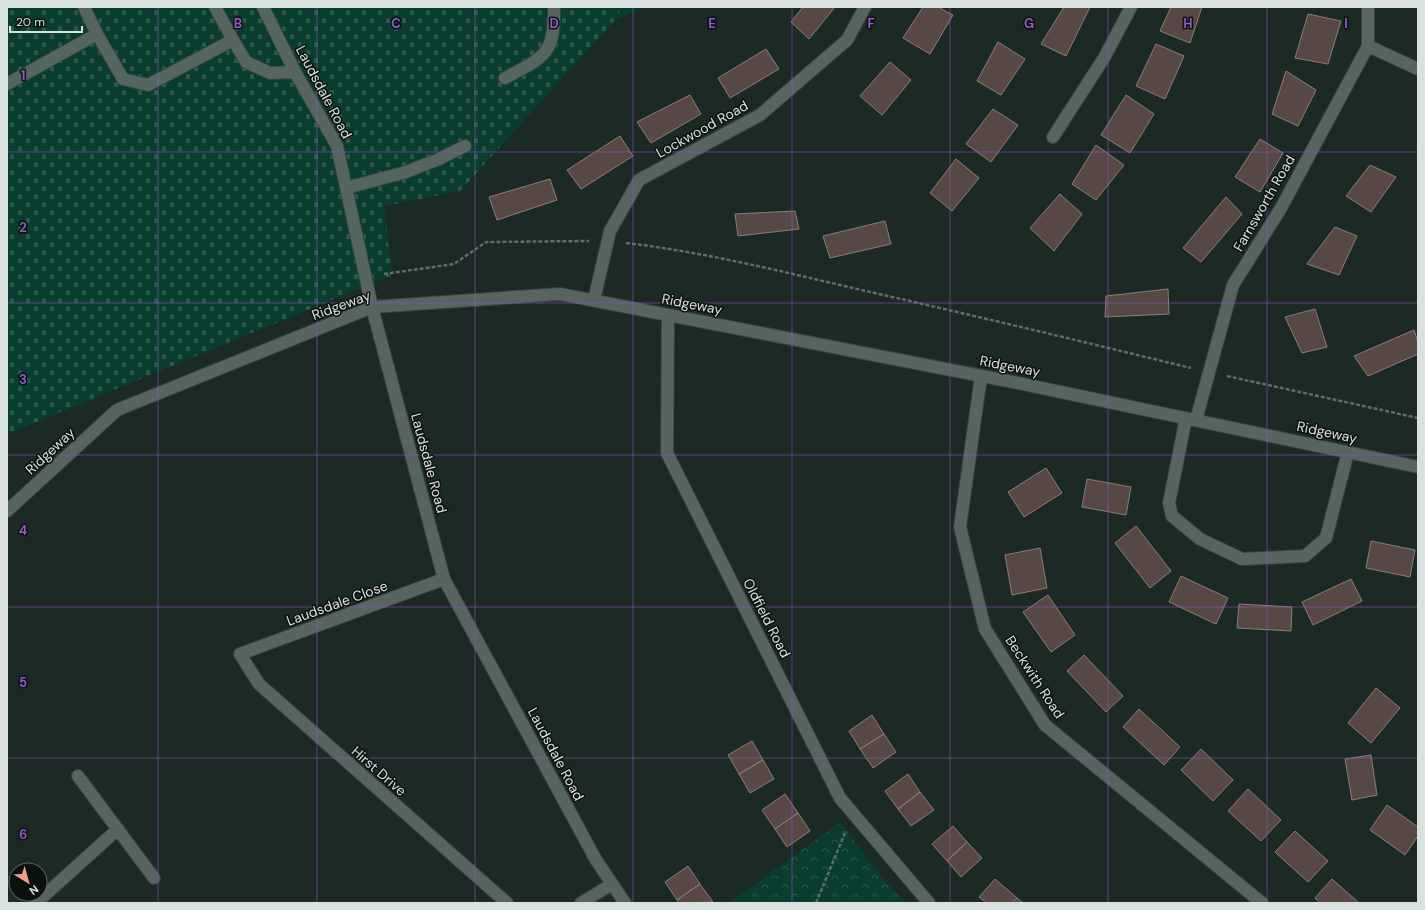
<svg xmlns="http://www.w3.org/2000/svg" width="1425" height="910" font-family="'DM Sans',sans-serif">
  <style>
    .cemetery { fill: url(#cemetery-stones) }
    .park { fill: url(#park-crowns) }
    .building { fill: #584845; stroke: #8d7c78 }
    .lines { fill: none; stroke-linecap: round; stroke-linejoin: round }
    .minor-casing { stroke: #384440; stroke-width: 14 }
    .path { stroke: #5f6c67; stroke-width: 2.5; stroke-dasharray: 4 2; stroke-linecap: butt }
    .minor { stroke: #56655f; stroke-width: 12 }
    .grid { fill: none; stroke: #9259c7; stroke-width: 1; stroke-opacity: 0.55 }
    .labels { text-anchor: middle; stroke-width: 3; stroke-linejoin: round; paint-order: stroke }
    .street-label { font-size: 14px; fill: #d8e1de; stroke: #0b110f }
    .grid-label { font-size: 13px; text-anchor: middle; font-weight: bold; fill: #9259c7; stroke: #0b110f; stroke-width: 3; stroke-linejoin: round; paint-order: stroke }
  </style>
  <defs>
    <pattern id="cemetery-stones" width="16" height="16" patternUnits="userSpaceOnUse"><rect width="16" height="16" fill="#093d2f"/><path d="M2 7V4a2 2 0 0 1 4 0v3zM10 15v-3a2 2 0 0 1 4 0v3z" fill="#2c594d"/></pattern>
    <pattern id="park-crowns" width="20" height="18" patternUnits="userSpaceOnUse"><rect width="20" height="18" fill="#093d2f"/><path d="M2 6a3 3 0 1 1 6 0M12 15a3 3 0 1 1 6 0" fill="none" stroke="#2c594d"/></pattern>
  </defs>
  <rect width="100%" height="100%" fill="#1c2a25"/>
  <path class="cemetery" d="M7,7H622L615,20L460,191L384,206L392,275L7,434Z"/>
  <path class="park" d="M622,7H645L615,20Z
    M840,822L887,884L907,903H729Z"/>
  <path class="building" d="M803,7H835L809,39L791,22Z
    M923,7H938L953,15L930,54L903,38Z
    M1064,7H1090L1066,56L1041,44Z
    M1171,7H1202L1190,43L1160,31Z
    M1308,14L1341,21L1328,64L1295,58Z
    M998,42L1025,59L1001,95L977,81Z
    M1156,44L1184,56L1165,99L1136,86Z
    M766,49L779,69L730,98L718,78Z
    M890,62L911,80L882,115L860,96Z
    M1286,71L1316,90L1298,126L1272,114Z
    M690,95L701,114L651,143L637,122Z
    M1126,95L1154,114L1130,153L1101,135Z
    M993,109L1018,125L991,162L966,144Z
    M620,136L633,156L581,189L567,170Z
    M1260,139L1283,153L1260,192L1235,177Z
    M1096,145L1124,165L1096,200L1072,184Z
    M956,159L979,178L952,211L930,193Z
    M1370,165L1396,177L1371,212L1346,196Z
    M550,179L557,200L497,220L489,197Z
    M1060,194L1082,214L1054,251L1030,228Z
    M1226,197L1242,214L1201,262L1183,248Z
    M795,211L799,229L738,236L735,214Z
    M885,221L891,244L830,258L823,236Z
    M1335,227L1357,236L1339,275L1307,264Z
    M1168,289L1169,314L1105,317L1106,296Z
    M1315,309L1327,347L1302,353L1285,317Z
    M1414,330L1418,342V354L1368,376L1354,356Z
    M1046,468L1062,493L1024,517L1008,492Z
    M1087,479L1131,487L1126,515L1082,507Z
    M1136,526L1171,571L1150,588L1115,543Z
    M1371,541L1415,550L1410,577L1366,568Z
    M1040,548L1047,588L1012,595L1005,555Z
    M1181,576L1228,598L1216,624L1169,602Z
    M1351,579L1362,601L1313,625L1302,602Z
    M1048,595L1075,635L1051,652L1023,612Z
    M1239,604L1292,607L1291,631L1237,628Z
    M1084,655L1123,696L1106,712L1067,671Z
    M1376,688L1400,708L1371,743L1348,723Z
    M1139,709L1180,747L1164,765L1123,727Z
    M872,715L884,734L860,749L849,731Z
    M884,734L896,752L873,768L860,749Z
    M752,741L763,760L739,774L728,755Z
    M1201,749L1233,780L1213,801L1181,770Z
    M1371,755L1377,795L1352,800L1345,759Z
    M763,760L774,779L750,793L739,774Z
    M908,774L920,792L898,809L885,791Z
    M1248,789L1281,820L1261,841L1228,811Z
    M920,792L934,810L911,826L898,809Z
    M785,794L798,813L775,829L762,810Z
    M1387,805L1418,827V836L1405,855L1370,830Z
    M798,813L810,831L787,847L775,829Z
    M953,826L967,842L947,861L932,844Z
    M1295,831L1328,861L1308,882L1275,852Z
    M967,842L982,858L961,877L947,861Z
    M688,866L700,884L677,900L665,882Z
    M995,879L1017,898L1012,903H986L979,897Z
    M1332,879L1359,903H1320L1315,898Z
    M700,884L713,902L679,903L677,900Z
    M1017,898L1023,903H1012Z"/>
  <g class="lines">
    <g class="minor-casing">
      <path id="minor" d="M84,7L97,34L123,79L148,85L233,40
        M215,7L233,40L246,62L270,73L295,72
        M263,7L295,72L337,146L372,307L444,579L596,860L625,903
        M1368,46L1418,69
        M505,78C544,57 555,55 554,7
        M7,84L97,34
        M1053,137L1104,58L1131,7
        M346,188L406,172L439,159L465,146
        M594,300L610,231L639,180L760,115L847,40L865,7
        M668,315L667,453L840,798L929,903
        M981,376L960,527L985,629L1045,725L1262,903
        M1186,418L1169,503L1172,516L1200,539L1242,559L1305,556L1326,538L1348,452
        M1196,420L1233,285L1281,208L1368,46V7
        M7,511L117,410L372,307L560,294L1018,383L1418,467
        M444,579L240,654L259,684L507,903
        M78,776L154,878
        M36,903L118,829
        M581,903L612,884"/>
    </g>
    <path class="path" d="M626,243C704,252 780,271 857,289C968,314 1080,341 1191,368
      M384,274L454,264L486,242L589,241
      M1227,376L1418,418
      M816,903L845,833"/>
    <use href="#minor" class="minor"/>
  </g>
  <path class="grid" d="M158,7V903M317,7V903M475,7V903M633,7V903M792,7V903M950,7V903M1108,7V903M1267,7V903M7,152H1418M7,303H1418M7,455H1418M7,607H1418M7,758H1418"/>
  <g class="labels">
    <g class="street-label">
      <text transform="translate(324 92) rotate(62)" y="5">Laudsdale Road</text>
      <text transform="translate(702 129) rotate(-29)" y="5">Lockwood Road</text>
      <text transform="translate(1264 203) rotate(-60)" y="5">Farnsworth Road</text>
      <text transform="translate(692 304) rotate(11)" y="5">Ridgeway</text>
      <text transform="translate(341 305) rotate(-20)" y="5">Ridgeway</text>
      <text transform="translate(1010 366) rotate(11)" y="5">Ridgeway</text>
      <text transform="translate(1327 432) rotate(12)" y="5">Ridgeway</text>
      <text transform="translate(50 451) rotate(-43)" y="5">Ridgeway</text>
      <text transform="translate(429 463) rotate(75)" y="5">Laudsdale Road</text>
      <text transform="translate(337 603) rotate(-20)" y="5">Laudsdale Close</text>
      <text transform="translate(767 618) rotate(63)" y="5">Oldfield Road</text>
      <text transform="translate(1035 677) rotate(57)" y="5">Beckwith Road</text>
      <text transform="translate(556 754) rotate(62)" y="5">Laudsdale Road</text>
      <text transform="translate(379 771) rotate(41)" y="5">Hirst Drive</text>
    </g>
  </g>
  <g class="grid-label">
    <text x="238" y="28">B</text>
    <text x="396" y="28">C</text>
    <text x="554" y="28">D</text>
    <text x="712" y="28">E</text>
    <text x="871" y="28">F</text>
    <text x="1029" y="28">G</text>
    <text x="1188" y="28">H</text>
    <text x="1346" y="28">I</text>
    <text x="23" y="80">1</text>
    <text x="23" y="232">2</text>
    <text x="23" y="384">3</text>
    <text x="23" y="535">4</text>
    <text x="23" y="687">5</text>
    <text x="23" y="839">6</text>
  </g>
  <rect width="1425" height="910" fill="none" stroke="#d8e1de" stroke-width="16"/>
  <g transform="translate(28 882) rotate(143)"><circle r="19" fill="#0b110f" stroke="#5d6462"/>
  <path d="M0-3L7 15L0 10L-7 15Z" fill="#f49e8a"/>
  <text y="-6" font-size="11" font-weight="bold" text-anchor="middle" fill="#d8e1de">N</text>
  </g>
  <path d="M10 26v6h72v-6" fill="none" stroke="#d8e1de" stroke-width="2"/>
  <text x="16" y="26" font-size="12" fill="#d8e1de" stroke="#0b110f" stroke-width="3" paint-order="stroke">20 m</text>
</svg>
